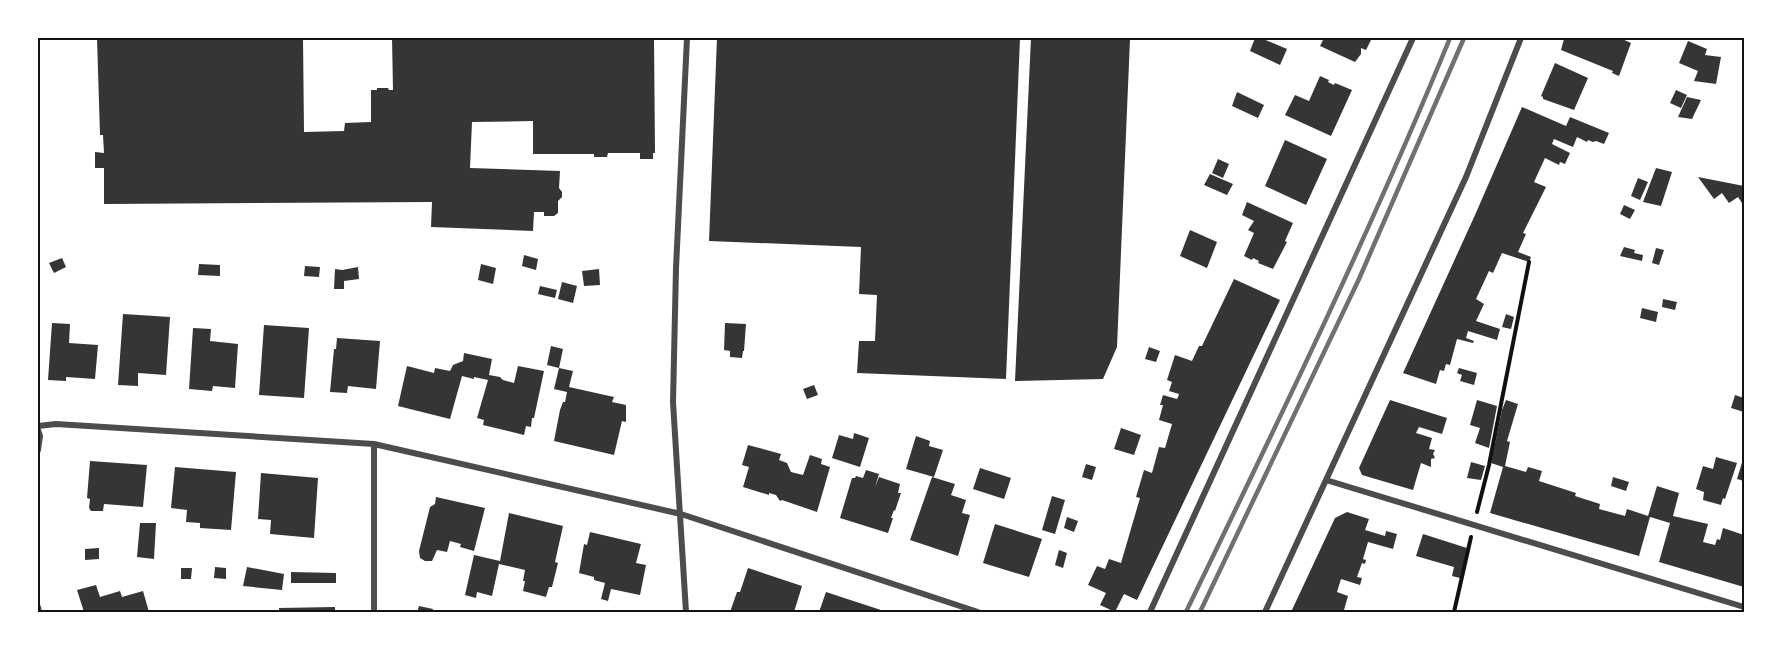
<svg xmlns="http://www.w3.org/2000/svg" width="1782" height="650" font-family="'PT Serif',serif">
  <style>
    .building { fill: #353535 }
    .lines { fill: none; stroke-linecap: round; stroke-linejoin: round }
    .path { stroke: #111; stroke-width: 4 }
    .minor { stroke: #4c4c4c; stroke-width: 6 }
    .rail { stroke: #707070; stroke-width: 4.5 }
    .neatline { fill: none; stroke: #111; stroke-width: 2 }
  </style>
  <rect width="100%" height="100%" fill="#fff"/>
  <path class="building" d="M97,38H303L304,132L344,131L345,123L371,122V90H377V88H388L389,90H393L392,38H654L655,153H653V159H640V153H608L607,157H594V154H533V121L472,122L470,168L560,171L559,188L562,192V197L558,201V213L554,216H544V212H534L533,231L431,227L432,202L104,204V168H95V152L104,153L103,135H100Z
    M717,38H1020L1006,379L857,373L859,341H875L877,295L859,294L861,247L709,241Z
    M1031,38L1130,39L1117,347L1103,379L1015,381Z
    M1255,38H1261L1287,49L1280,65L1250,51Z
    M1324,38H1367L1371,40L1366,50L1361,48V54L1355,62L1320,46Z
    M1566,38H1620L1631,43L1619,76L1612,73L1613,71L1561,50L1564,39Z
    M1688,41L1707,49L1705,55L1721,57L1716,84L1694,81L1698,71L1679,63Z
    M1555,63L1588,78L1574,110L1543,99V97L1541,96Z
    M1320,76L1329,80L1328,82L1334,85L1335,83L1352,90L1331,136L1285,115L1295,95L1309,101Z
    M1676,90L1687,95L1681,108L1670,103Z
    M1237,92L1264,105L1258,118L1232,106Z
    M1687,97L1701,100L1692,119L1678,117Z
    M1522,107L1566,126L1570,117L1609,133L1604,144L1596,141L1593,142L1588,140L1587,142L1577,137L1573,147L1554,139L1552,144L1570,153L1565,164L1560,162L1559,165L1545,158L1534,182L1546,187L1523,233L1526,234L1518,252L1531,257L1529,262L1502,253L1493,273L1489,271L1476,299L1484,304L1476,321L1500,329L1497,340L1468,331L1466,338L1474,341L1473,343L1457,339L1450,365L1446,364L1444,371L1440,370L1436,384L1403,373L1475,215Z
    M1285,140L1327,159L1306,205L1265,186Z
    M1218,159L1229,164L1223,178L1212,173Z
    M1656,168L1672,172L1661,206L1643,202Z
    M1210,174L1233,184L1227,195L1204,185Z
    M1698,177L1744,186V206L1738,197L1729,203L1722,193L1714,199Z
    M1638,178L1648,182L1640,200L1631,196Z
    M1247,202L1293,223L1285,241L1287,242L1273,269L1258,263L1259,261L1253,258L1252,260L1244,256L1254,233L1248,230L1254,221L1242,215Z
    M1624,205L1635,210L1630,219L1620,214Z
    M1190,230L1217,242L1207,268L1180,256Z
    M1624,247L1635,250L1634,253L1643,255L1642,261L1620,256Z
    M1656,248L1664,250L1659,265L1652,263Z
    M524,255L538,259L536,270L522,266Z
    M62,258L66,267L54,273L49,263Z
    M199,264L220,265V276L198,275Z
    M481,264L496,268L493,284L478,280Z
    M305,266L320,267L319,277L304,276Z
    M358,267L359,279L344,281V289H334L335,269L342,270Z
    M599,269L600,285L584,286L582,271Z
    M1234,279L1280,300L1137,600L1124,594L1115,612L1100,605L1106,593L1088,585L1097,566L1105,569L1109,559L1121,563L1140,498L1136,497L1144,470L1152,473L1159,447L1165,448L1172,424L1159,420L1163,405H1160L1163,395L1177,399L1178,397L1179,394L1169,391L1172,382L1167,380L1175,355L1192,361L1199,346H1202Z
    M562,282L577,286L573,303L558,299Z
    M540,286L557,290L555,298L538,294Z
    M1663,299L1677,302L1675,310L1662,307Z
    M1642,308L1658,312L1656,322L1640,318Z
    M123,314L170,317L166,375L138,373V386L118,385Z
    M1506,314L1514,317L1511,329L1502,327Z
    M52,323L70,324L69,343L98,345L95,379L66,377V381L48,380Z
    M725,323L746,324L744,351H743L742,358L730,357V351L724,350Z
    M264,325L309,328L304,398L259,395Z
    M193,328L211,329L210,341L238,344L235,388L213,386L212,391L189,389Z
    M337,338L380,341L376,389L348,386L347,393L330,392L334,349H336Z
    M551,346L563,349L559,368L547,365Z
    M1149,347L1160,351L1156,362L1145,359Z
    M464,353L492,359L489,375L500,377L503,380L514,383L518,366L544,371L534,418H532L531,427L526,426L524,435L483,425L484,420L477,418L488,380L474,377V379L462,376L450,419L398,406L407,366L434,373L435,368L450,371L453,365L463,361Z
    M559,368L573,371L569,387L614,397L612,402L626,405V422L622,421L614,455L554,441L560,410L563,402H565L567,392L554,389Z
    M1459,368L1477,373L1474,385L1460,381L1462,375L1457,373Z
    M814,385L818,395L807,399L803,389Z
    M1735,395L1744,398V412L1731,408Z
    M1390,400L1447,418L1442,434L1419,427L1416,433L1432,438L1429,449L1435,450L1433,454L1435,458L1431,459V467L1421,463L1413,490L1362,475L1359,468Z
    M1477,400L1497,406L1489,448L1475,443L1480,428L1470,425Z
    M1506,400L1518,404L1507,441L1510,442L1505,466L1526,472L1528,467L1542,471L1539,481L1576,493L1575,496L1600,504L1599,509L1625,516L1627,509L1648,516L1657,486L1679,493L1673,516L1708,524L1703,542L1715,545L1717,539L1720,540L1723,528L1744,535V587L1659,562L1670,523L1650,517L1639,556L1490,513L1503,467L1491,463L1502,410Z
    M1121,428L1141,435L1134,455L1114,449Z
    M854,433L869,438L860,467L832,458L839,435L853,439Z
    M916,436L930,441L929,446L943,450L934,477L906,469Z
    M748,445L781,454L779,460L787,463L791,472L803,475L810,455L822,459L821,464L830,467L817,512L782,500L780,501L776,495L769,493V495L743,487L749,467L742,465Z
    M1744,456V481L1737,479Z
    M1716,457L1737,463L1725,499L1723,498L1721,505L1703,500L1704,492L1696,489L1703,466L1713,469Z
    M90,461L147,465L143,507L104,504L103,511H91L89,508L90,499L87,498Z
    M1471,462L1485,466L1481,480L1467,478Z
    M1086,464L1096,467L1092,480L1082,477Z
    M175,467L236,472L231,530L200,528V523L186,522L187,510L171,508Z
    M980,468L1011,478L1004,499L973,489Z
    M866,470L879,474L875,487L879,477L900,484L898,493H901L895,511L894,510L891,518H893L888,533L840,518L852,478H855L856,476L863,478Z
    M261,473L318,478L314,538L270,534L271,520L258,519Z
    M932,477L955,484L951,495L966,500L962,513L970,515L958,556L910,540Z
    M1613,477L1629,482L1626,491L1611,486Z
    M1052,496L1065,500L1055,534L1042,530Z
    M436,497L485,508L474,551L460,547L461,544L450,541L447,552L437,550L432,561H425L420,558L419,551L430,507L435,504Z
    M1347,512L1369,519L1365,530L1385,536L1386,531L1397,534L1393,549L1368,542L1363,559L1366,560L1365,564L1362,563L1357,577L1362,578L1360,585L1341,579L1337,592L1348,596L1344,610L1350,612H1291L1335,518Z
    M509,513L563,526L555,562L558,563L552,587H549L546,597L523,591L525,581H523L525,570L499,564L492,596L477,592L476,598L465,595L474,555L500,561Z
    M1067,517L1078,521L1074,532L1064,528Z
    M140,523H156L154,559L137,557Z
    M995,524L1042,539L1029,577L983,563Z
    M590,532L641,544L636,563L646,565L640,595L611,589L608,601L601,599L605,583L594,580V577L579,573L584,544L587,545Z
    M1423,534L1467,548L1460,578L1452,576L1454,567L1416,556Z
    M99,548V559L85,560V549Z
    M1059,550L1067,553L1063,568L1055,565Z
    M215,567L226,568V579L214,578Z
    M247,567L284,574L282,590L243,586Z
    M181,568H192L191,579H181Z
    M748,568L802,586L794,612H730L737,592H740Z
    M291,572L336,573V583H291Z
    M96,585L100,597L120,591L122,597L143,591L149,612H84L77,590Z
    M826,592L887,612H819Z
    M419,606L433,609L432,612H417Z
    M335,607V612H279V608Z"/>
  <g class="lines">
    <path class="path" d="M1477,512L1489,465L1529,262
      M1454,612L1471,537"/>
    <path class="minor" d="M38,426L56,424L374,444L681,514L978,612
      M38,430L40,436L38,450
      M374,444V612
      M1326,480L1744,607
      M38,607L39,612
      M686,612L673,402L676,268L687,38
      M1150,612L1413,38
      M1265,612L1466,177L1521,38"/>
    <path class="rail" d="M1186,612C1278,422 1370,233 1450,38
      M1200,612L1359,279L1464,38"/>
  </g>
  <rect width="1782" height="650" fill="none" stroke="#ffffff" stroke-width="78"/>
  <rect x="39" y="39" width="1704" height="572" class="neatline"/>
</svg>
